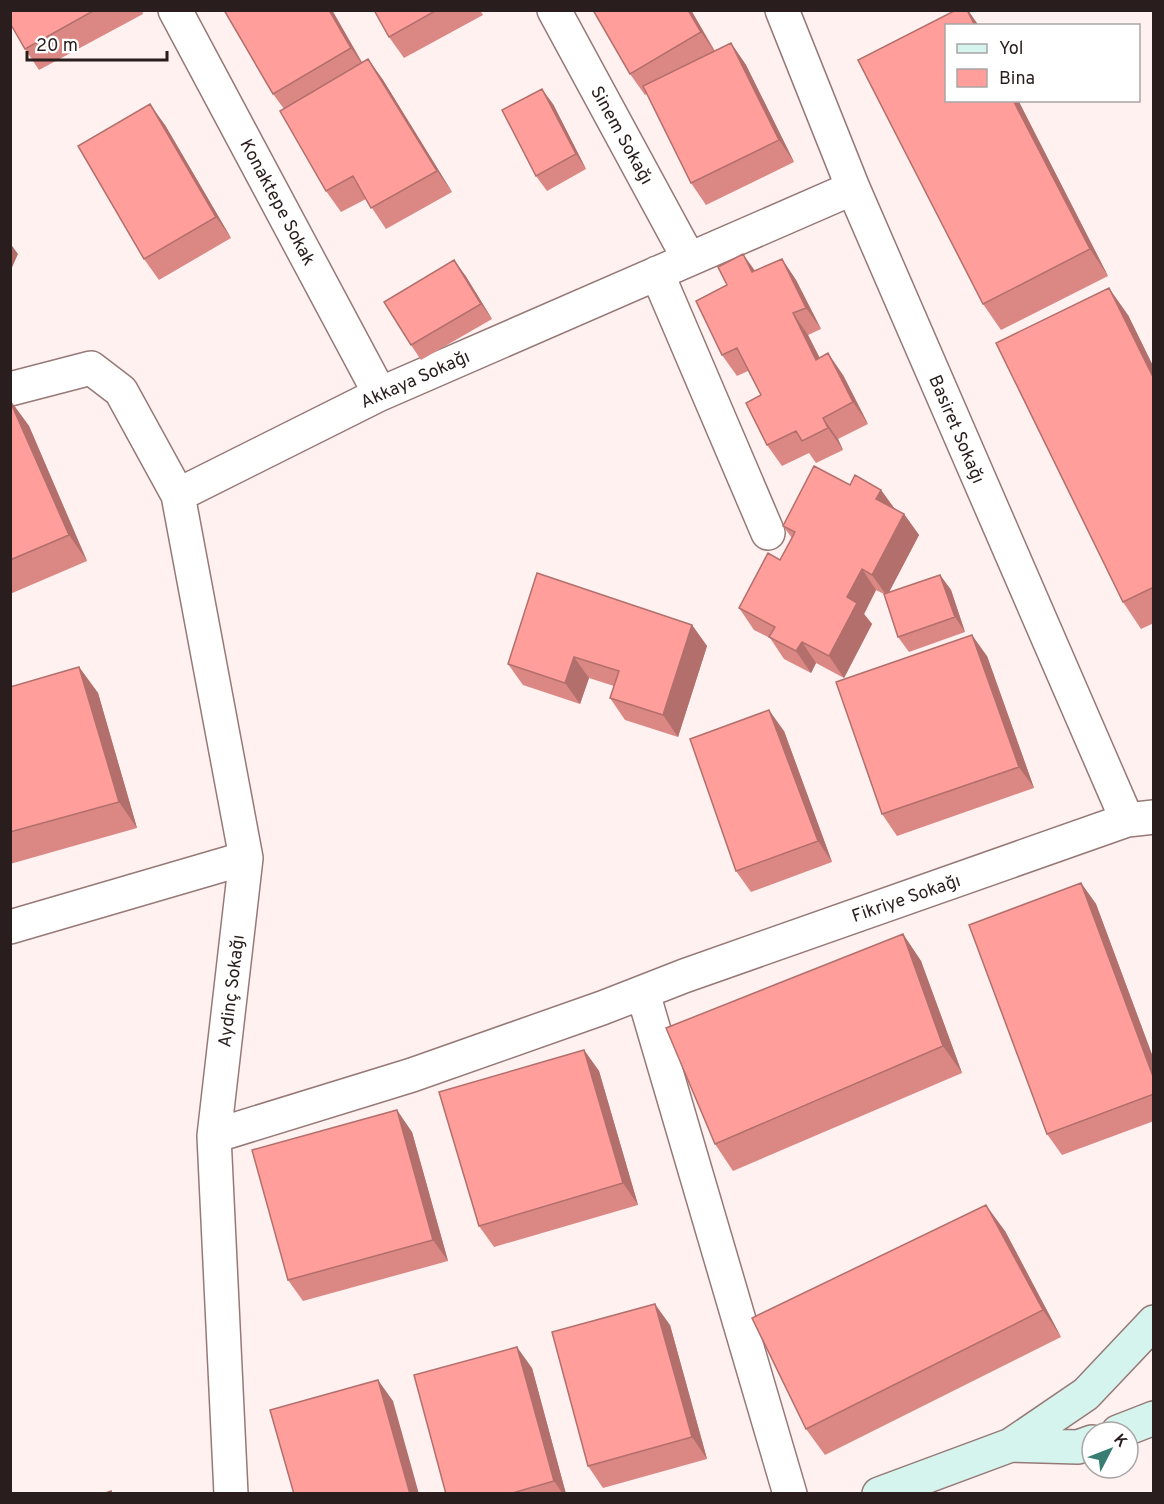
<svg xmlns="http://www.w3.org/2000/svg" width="1164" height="1504" font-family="Overpass,sans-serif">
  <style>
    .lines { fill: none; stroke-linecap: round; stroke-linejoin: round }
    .minor-casing { stroke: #967977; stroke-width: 36 }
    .secondary-casing { stroke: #967977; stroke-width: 36 }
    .minor { stroke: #fff; stroke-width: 33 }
    .secondary { stroke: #d5f4ee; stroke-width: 33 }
    .wall { fill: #db8885 }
    .shaded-wall { fill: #b26f6c }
    .building { fill: #ff9e9b; stroke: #b26f6c; stroke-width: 1.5 }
    .labels { text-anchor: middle; stroke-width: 4.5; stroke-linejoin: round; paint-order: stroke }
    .street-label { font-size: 18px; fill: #291e1d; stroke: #fff }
  </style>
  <rect width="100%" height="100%" fill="#fef1f0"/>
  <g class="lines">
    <g class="minor-casing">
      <path id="minor" d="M175,10L380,394
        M554,10L689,259
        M782,10L853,188L1127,820L1154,817
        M657,273L768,533
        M10,389L91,368L121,391L178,495L246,858L214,1136L231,1494
        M178,495L380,394L853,188
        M10,927L246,858
        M643,993L790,1494
        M214,1136L412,1075L602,1008L684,976L1127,820"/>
    </g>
    <g class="secondary-casing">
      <path id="secondary" d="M1118,1432L1154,1418
        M1011,1445L1078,1447L1092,1442
        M879,1494L1011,1445L1086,1394L1154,1322"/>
    </g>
    <use href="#minor" class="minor"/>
    <use href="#secondary" class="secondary"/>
  </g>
  <path class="wall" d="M10,10H142L143,14L39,70L25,49Z
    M224,10H332L362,62L368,59L383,80L452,192L386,229L366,199L341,212L326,191L284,109L273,94Z
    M374,10H480L483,15L404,58L389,37Z
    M593,10H691L715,51L731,43L746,65L794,162L706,205L691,183L647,94L645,95L630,74Z
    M946,100H1018L1108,276L1001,330L983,304Z
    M553,104L586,169L547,191L536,176Z
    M165,125L231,238L159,280L144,259Z
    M782,259L796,280L821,329L808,335L820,358L843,375L868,424L838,439L843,450L816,463L809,453L782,466L767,445L761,395L748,371L737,376L722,355L755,271Z
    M465,275L492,319L421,360L411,345Z
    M1128,315L1154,368V623L1141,629L1123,602Z
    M10,400L29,426L87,561L10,594Z
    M850,485L881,490L895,509L904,514L919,535L889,592L940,575L951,590L965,632L909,652L898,637L884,594L876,590L864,614L872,624L844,678L816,663L811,673L784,659L770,638L754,630L739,608L780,560L792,538L783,526Z
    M692,625L707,646L678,737L625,720L610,698L614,686L589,678L580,704L523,685L508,664Z
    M987,656L1034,788L897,836L882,814Z
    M79,667L98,693L137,828L10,864V687Z
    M784,731L832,862L751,892L736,871Z
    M1081,883L1096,904L1154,1060V1121L1062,1155L1047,1134Z
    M903,934L921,961L962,1073L733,1171L715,1144Z
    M584,1050L599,1071L638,1205L494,1247L479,1226Z
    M412,1132L448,1261L303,1301L288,1280Z
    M1005,1231L1061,1337L825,1455L806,1429Z
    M670,1325L707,1459L603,1488L588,1466Z
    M532,1368L566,1494H446Z"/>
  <path class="shaded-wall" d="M329,10H332L366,70L351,48Z
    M688,10H691L716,54L701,32Z
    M967,10H968L979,26H975Z
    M731,43L746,65L794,162L779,140Z
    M368,59L383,80L452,192L437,171Z
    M542,89L553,104L586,169L576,154Z
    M1013,100H1018L1108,276L1090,249Z
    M150,104L165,125L231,238L216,217Z
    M10,243L18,254L10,272Z
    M743,254L758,275L752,272Z
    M782,259L796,280L821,329L806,308Z
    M454,260L465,275L492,319L481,304Z
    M1109,288L1128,315L1154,368V379Z
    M793,313L808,335L831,381L816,360Z
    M828,353L843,375L868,424L853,402Z
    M10,400L29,426L87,561L69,535Z
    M823,418L838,439L843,450L828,428Z
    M881,490L896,511L876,499Z
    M904,514L919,535L887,596L872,575Z
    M862,569L876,590L864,614L872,624L844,678L829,656L847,597Z
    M940,575L951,590L965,632L955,617Z
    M692,625L707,646L678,737L663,715Z
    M972,635L987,656L1034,788L1019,767Z
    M802,642L816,663L811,673L796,651Z
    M574,657L589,678L580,704L565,683Z
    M79,667L98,693L137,828L119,802Z
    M769,710L784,731L832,862L818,841Z
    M1081,883L1096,904L1154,1060V1079Z
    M903,934L921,961L962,1073L943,1046Z
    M584,1050L599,1071L638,1205L623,1183Z
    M397,1110L412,1132L448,1261L433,1240Z
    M986,1205L1005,1231L1061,1337L1043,1310Z
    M655,1304L670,1325L707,1459L692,1437Z
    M517,1347L532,1368L566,1494H563L554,1481Z
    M378,1380L393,1401L419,1494H410Z"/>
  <path class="building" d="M10,10H95L25,49L10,23Z
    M224,10H329L351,48L273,94Z
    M374,10H437L389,37Z
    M593,10H688L701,32L630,74Z
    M956,10H967L975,26H946V100H1013L1090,249L983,304L858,60Z
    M731,43L779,140L691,183L643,86Z
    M368,59L437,171L371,208L353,176L326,191L280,111Z
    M542,89L576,154L536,176L502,110Z
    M150,104L216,217L144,259L78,146Z
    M743,254L752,272L782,259L806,308L793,313L816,360L828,353L853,402L823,418L828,428L802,441L796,431L767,445L746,403L761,395L737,348L722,355L696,301L727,285L718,267Z
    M454,260L481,304L411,345L384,302Z
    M1109,288L1154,379V587L1123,602L996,343Z
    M10,401L69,535L10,560Z
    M814,466L850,485L855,475L881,490L876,499L904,514L872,575L862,569L847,597L857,603L829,656L802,642L796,651L769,637L775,627L739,608L768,553L780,560L795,532L783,526Z
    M537,573L692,625L663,715L610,698L619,671L574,657L565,683L508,664Z
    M940,575L955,617L898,637L884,594Z
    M972,635L1019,767L882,814L836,682Z
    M79,667L119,802L10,832V687Z
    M769,710L818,841L736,871L690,739Z
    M1081,883L1154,1079V1094L1047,1134L969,925Z
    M903,934L943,1046L715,1144L666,1028Z
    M584,1050L623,1183L479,1226L439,1092Z
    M397,1110L433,1240L288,1280L252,1150Z
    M986,1205L1043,1310L806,1429L752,1318Z
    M655,1304L692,1437L588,1466L552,1332Z
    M517,1347L554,1481L509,1494H446L414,1375Z
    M378,1380L410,1494H294L270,1410Z
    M111,1491L112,1494H103Z"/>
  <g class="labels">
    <g class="street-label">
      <text transform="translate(622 135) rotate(61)" y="6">Sinem Sokağı</text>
      <text transform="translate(278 202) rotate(62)" y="6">Konaktepe Sokak</text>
      <text transform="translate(415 379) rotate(-24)" y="6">Akkaya Sokağı</text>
      <text transform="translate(957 429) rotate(67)" y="6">Basiret Sokağı</text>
      <text transform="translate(906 898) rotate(-19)" y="6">Fikriye Sokağı</text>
      <text transform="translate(231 991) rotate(-83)" y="6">Aydinç Sokağı</text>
    </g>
  </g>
  <rect width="1164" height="1504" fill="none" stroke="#291e1d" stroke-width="24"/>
  <rect x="945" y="24" width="195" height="78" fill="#ffffff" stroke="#a9a5a5" stroke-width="1.5"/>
  <rect x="957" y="44" width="30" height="9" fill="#d5f4ee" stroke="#a9a5a5" stroke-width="1.5"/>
  <text x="999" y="54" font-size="18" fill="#291e1d">Yol</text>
  <rect x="957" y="69" width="30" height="18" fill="#ff9e9b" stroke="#a9a5a5" stroke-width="1.5"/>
  <text x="999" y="84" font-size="18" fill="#291e1d">Bina</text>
  <g transform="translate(1110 1450) rotate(48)"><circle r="28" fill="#ffffff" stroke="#a9a5a5" stroke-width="1.5"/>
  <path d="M0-4.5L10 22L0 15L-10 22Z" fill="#397d72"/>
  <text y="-9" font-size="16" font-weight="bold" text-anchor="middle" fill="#291e1d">K</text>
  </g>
  <path d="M27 51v9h140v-9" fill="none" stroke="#291e1d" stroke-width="3"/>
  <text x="36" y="51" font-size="18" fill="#291e1d" stroke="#ffffff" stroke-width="4.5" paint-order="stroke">20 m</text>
</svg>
